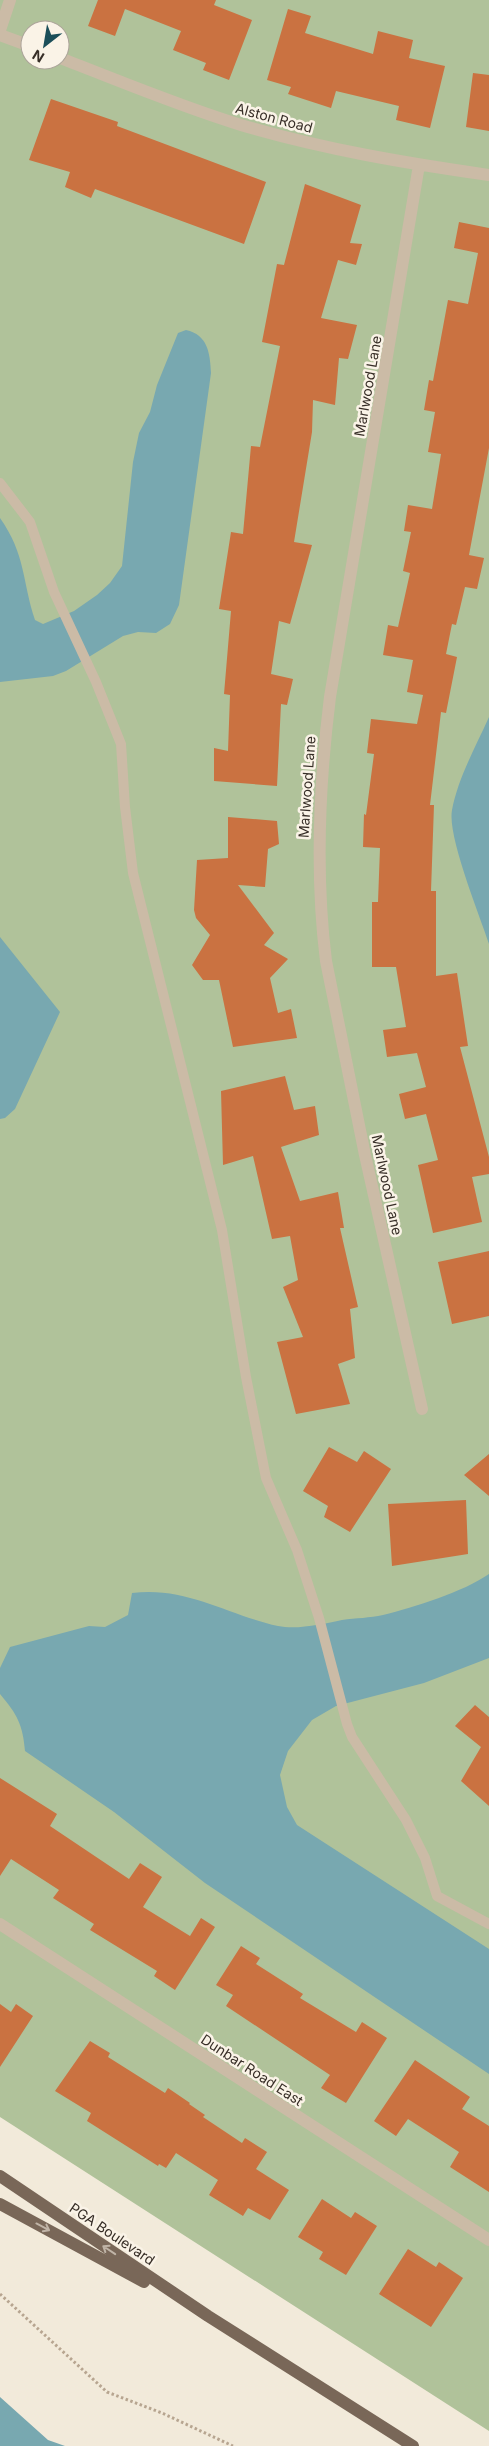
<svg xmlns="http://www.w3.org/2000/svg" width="489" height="2446" font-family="Inter,sans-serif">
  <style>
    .green { fill: #b0c29a; fill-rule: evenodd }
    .water { fill: #78a8b0 }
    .building { fill: #ca7241 }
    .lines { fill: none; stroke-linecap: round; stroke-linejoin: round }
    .path { stroke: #b7a590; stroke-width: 3; stroke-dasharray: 2.5 2.5; stroke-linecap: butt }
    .service { stroke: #cbbba6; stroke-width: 10 }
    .minor { stroke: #cbbba6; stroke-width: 12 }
    .primary { stroke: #796758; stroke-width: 12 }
    .oneway { stroke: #c0b4a7 }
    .labels { text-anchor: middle; stroke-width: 5; stroke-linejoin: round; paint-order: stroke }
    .street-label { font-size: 14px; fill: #372e27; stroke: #faf3e7 }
  </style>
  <rect width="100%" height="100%" fill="#f2eada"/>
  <path class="green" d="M0,0H489V2431L0,2117ZM30,30H60V60H30Z"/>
  <path class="water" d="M186,330C208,335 210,353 211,373L179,605L170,624L156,633L138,632L123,636L66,671L53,676L0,682V518C26,555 22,581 35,620L43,624L74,611L97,595L110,583L122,566L133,462L139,433L150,412L157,385L178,333Z
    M489,717V944C480,916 447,836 452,810C458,778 476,746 489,717Z
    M0,937L60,1012L15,1109L5,1118L0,1119Z
    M489,1574V1658L424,1683L336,1706L312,1720L288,1751L280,1775L287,1807L297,1825L489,1949V2074L205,1883L114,1812L25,1751C23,1725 17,1714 0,1694V1668L10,1647L89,1626L105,1627L128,1615L132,1593C186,1586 228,1615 278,1626C297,1630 323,1624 342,1620C356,1618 370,1618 383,1615C415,1607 463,1592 489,1574Z
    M0,2397L48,2440L65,2446H0Z"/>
  <path class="building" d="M98,0H216L214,5L252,20L229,80L203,70L206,63L173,50L181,31L125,9L115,36L88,26Z
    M288,9L311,16L305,33L373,54L378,31L413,40L409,58L445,66L430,128L396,120L399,106L336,91L331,108L288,94L291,87L267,80Z
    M473,73L489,75V131L466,127Z
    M51,99L118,122L117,126L266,182L244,244L95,189L91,198L65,187L70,172L29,160Z
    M305,184L361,205L350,243L362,244L356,265L338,260L321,318L357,325L348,359L339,358L335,405L313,400L312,432L294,542L312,545L290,624L279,621L271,674L293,679L287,705L281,704L277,786L214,781V748L228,751L230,695L224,694L231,611L219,609L231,532L243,534L251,446L260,447L280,346L262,342L277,264L284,265Z
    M459,222L489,228V448L469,555L484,558L477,589L465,587L456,625L452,624L446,654L457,657L446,713L441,712L430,805H434L431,891H436V976L457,973L468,1046L460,1047L489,1157V1174L472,1177L482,1222L433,1233L418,1165L438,1160L426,1114L405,1119L399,1094L426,1087L417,1053L387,1057L383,1030L406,1027L396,967H372V902H378L380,848L363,847L364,814L366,815L374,754L367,753L371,719L417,724L423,695L407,692L413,660L383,655L388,625L398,627L410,573L403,571L411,532L404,531L408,505L432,509L441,454L428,452L435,412L424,410L429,380L433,381L448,300L468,304L478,253L454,248Z
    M228,817L277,821L279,844L268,849L265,887L238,885L274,933L264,945L288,959L270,978L278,1013L291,1009L297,1038L233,1047L219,980H203L192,965L210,935L196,918L194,910L197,860L228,858Z
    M285,1076L294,1110L315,1106L319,1135L281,1147L300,1201L338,1192L344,1228H340L358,1307L350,1309L355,1358L338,1364L350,1404L296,1414L277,1342L303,1337L283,1287L298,1280L290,1236L272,1239L253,1156L223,1165L221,1091Z
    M489,1251V1316L452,1324L438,1262Z
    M329,1447L357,1462L364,1451L391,1469L350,1532L324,1517L328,1506L303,1491Z
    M489,1454V1496L464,1475Z
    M466,1500L468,1554L392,1566L388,1504Z
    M475,1705L489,1717V1806L461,1781L481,1747L455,1726Z
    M0,1778L57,1814L50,1826L129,1879L140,1863L162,1877L143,1907L190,1936L201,1918L215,1927L175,1990L154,1976L157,1971L90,1930L94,1924L53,1898L59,1890L11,1859L0,1876Z
    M241,1946L260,1958L256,1964L303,1994L300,1998L356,2032L362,2022L387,2038L346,2103L321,2088L330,2075L226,2006L233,1995L216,1985Z
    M0,2004L11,2012L16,2004L33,2016L0,2067Z
    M90,2041L110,2053L108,2057L165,2093L168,2088L190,2103L189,2104L205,2115L203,2117L242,2143L245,2138L267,2152L256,2169L289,2190L270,2220L248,2208L243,2216L209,2195L218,2180L176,2153L166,2168L159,2164L158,2166L87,2121L91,2113L55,2091Z
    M415,2060L470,2097L462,2109L489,2126V2192L450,2167L459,2152L408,2119L396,2136L374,2121Z
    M322,2199L351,2218L355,2212L377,2226L346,2275L319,2259L323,2252L298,2237Z
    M408,2249L436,2267L439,2262L463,2278L431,2327L379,2294Z"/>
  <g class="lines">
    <path class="path" d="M0,2294L107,2392L162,2413L233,2446"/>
    <path class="service" d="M0,483L30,522L54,592L96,682L121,744L125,807L133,873L222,1230L246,1377L266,1478L297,1550L319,1618L347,1724L352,1737L406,1820L425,1858L437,1896L489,1924"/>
    <path class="minor" d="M0,30L10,0
      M0,35L30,46
      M60,58C120,81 179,106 241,125C322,149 405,163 489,175
      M419,165L330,697C319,785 315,873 326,961L365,1155L422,1409
      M0,1924L489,2240"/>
    <path class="primary" d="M0,2176L208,2316L413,2446
      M0,2204L144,2282"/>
  </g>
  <defs><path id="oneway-shaft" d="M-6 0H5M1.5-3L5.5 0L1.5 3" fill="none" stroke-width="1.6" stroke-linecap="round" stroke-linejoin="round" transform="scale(1.25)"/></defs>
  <g class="oneway">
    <use href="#oneway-shaft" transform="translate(43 2227) rotate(28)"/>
    <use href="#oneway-shaft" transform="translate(109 2250) rotate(-146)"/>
  </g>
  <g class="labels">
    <g class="street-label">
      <text transform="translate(274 118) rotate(15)" y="5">Alston Road</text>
      <text transform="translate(368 386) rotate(-80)" y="5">Marlwood Lane</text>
      <text transform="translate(307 787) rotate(-86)" y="5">Marlwood Lane</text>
      <text transform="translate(387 1185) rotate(78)" y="5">Marlwood Lane</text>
      <text transform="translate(252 2070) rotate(33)" y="5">Dunbar Road East</text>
      <text transform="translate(112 2234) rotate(34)" y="5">PGA Boulevard</text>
    </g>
  </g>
  <g transform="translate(45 45) rotate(211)"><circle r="24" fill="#faf3e7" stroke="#aca49a"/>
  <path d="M0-4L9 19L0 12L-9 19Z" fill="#1b4e59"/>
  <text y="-8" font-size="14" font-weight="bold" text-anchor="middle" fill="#372e27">N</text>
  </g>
</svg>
